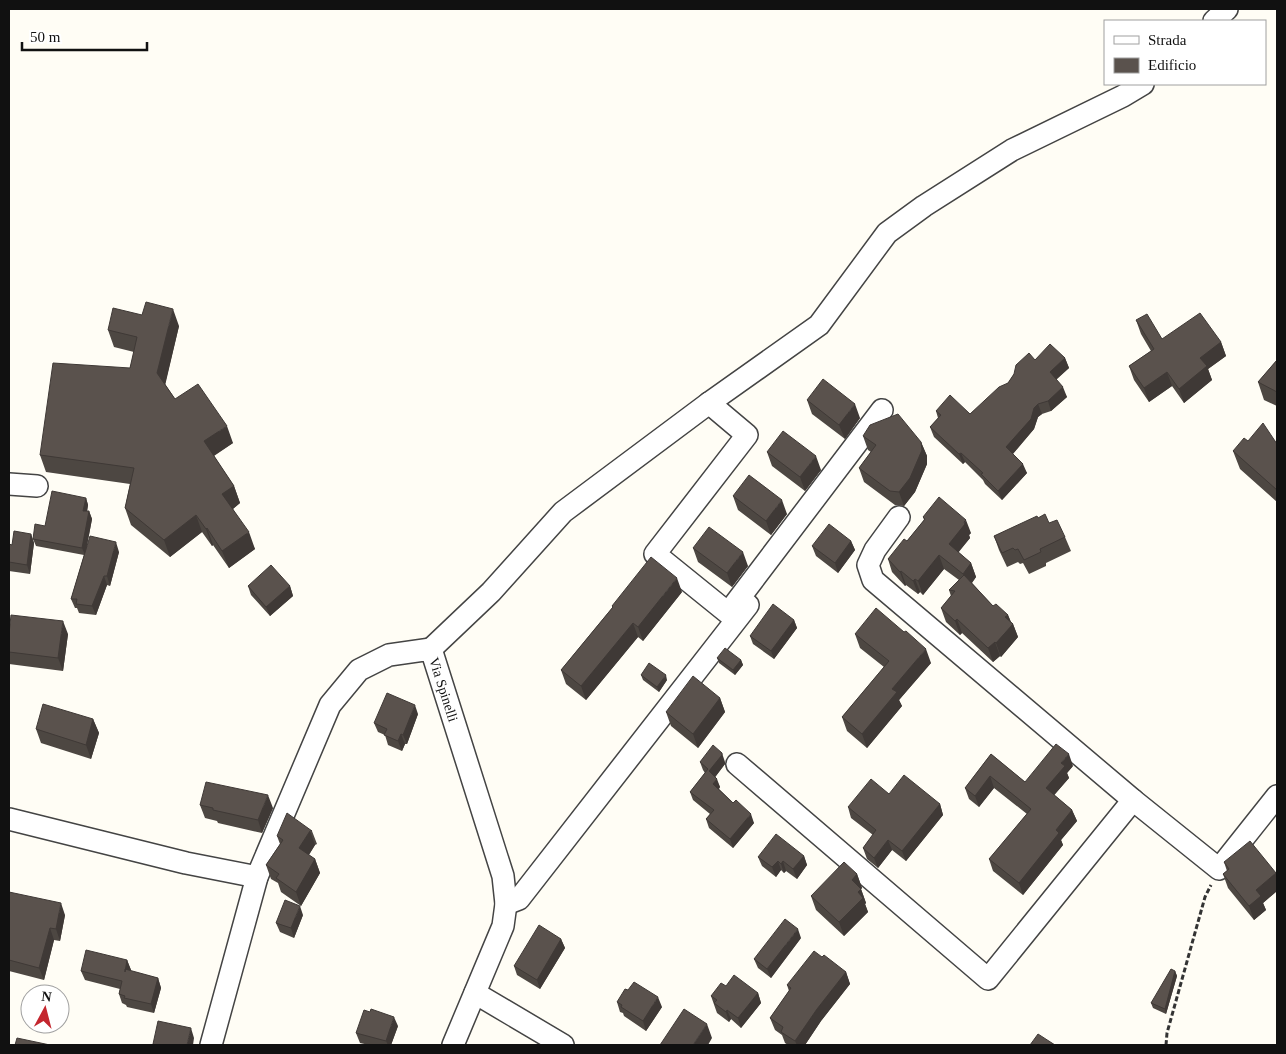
<svg xmlns="http://www.w3.org/2000/svg" width="1286" height="1054" font-family="Georgia,serif">
  <style>
    .lines { fill: none; stroke-linecap: round; stroke-linejoin: round }
    .minor-casing { stroke: #444; stroke-width: 24 }
    .path { stroke: #333; stroke-width: 3; stroke-dasharray: 5 2.5; stroke-linecap: butt }
    .minor { stroke: #fff; stroke-width: 21 }
    .wall { fill: #4d4742 }
    .shaded-wall { fill: #3f3936 }
    .building { fill: #5a524d; stroke: #3f3936 }
    .labels { text-anchor: middle; stroke-width: 5; stroke-linejoin: round; paint-order: stroke }
    .street-label { font-size: 14px; fill: #111; stroke: #fff }
  </style>
  <rect width="100%" height="100%" fill="#fffdf5"/>
  <g class="lines">
    <g class="minor-casing">
      <g id="minor">
        <path d="M1214,21L1227,9"/>
        <path d="M709,403L747,435L655,554L728,613L882,410"/>
        <path d="M9,484L37,486"/>
        <path d="M899,517L875,550L868,565L873,580L1133,800"/>
        <path d="M431,649L491,592L563,512L709,403L819,325L887,233L924,206L1012,150L1123,96L1143,84"/>
        <path d="M737,764L988,979L1133,800L1219,869L1277,796"/>
        <path d="M9,819L186,863L257,877"/>
        <path d="M506,904L519,899L748,605"/>
        <path d="M475,993L563,1045"/>
        <path id="s1" d="M211,1045L257,877L330,705L359,670L389,655L431,649L503,876L506,904L503,926L453,1045"/>
      </g>
    </g>
    <path class="path" d="M1166,1045L1167,1033L1205,897L1211,885"/>
    <use href="#minor" class="minor"/>
  </g>
  <path class="wall" d="M1136,320L1162,339L1221,342L1226,356L1208,369L1212,380L1184,403L1172,386L1149,402L1134,380L1129,366L1151,351L1141,334Z
    M179,326L165,384L175,399L233,443L214,456L234,486L240,503L233,509L255,549L229,568L213,545L212,546L202,532L170,557L131,525L125,508L130,484L46,472L40,455L130,368L134,352L114,347L108,330Z
    M1065,358L1069,368L1056,380L1067,397L1051,411L1042,414L1038,417L1034,429L1013,454L1027,473L1002,500L985,484L983,480L965,462L963,464L934,437L930,427L938,418L936,411L970,414L1008,383L1014,374L1035,360Z
    M1277,360V406L1264,400L1258,382Z
    M807,400L860,418L845,439L812,414Z
    M863,436L921,442L927,456V464L915,492L904,506L895,505L864,482L859,468L871,452L868,450Z
    M1248,441L1277,444V502L1240,469L1233,451Z
    M767,452L821,470L805,491L772,466Z
    M733,496L787,514L771,535L738,510Z
    M86,498L88,505L87,511H89L92,519L87,546L119,552L110,586L107,585L96,615L79,613L77,608H75L71,599L84,555L36,546L33,539L45,526Z
    M923,517L971,533L969,535L970,538L958,552L971,563L976,577L972,583L993,606L1008,615L1011,622L1013,624L1018,637L1001,657L1000,656L993,662L962,633L960,635L946,622L941,608L951,596L949,590L959,580L944,569L923,595L920,592L918,594L906,585L905,586L892,572L888,559L907,541L924,520Z
    M1038,518L1049,523L1065,537L1071,551L1046,563V566L1029,574L1023,563L1020,564L1018,562L1007,567L999,550L994,536Z
    M31,534L34,543L30,574L9,571V544L12,545Z
    M851,541L855,550L838,573L816,556L812,546Z
    M693,548L748,566L732,587L698,562Z
    M248,586H290L293,596L270,616L251,595Z
    M682,592L643,641L638,637L586,700L566,684L561,670L612,608V606Z
    M794,620L797,628L774,659L753,644L750,636Z
    M9,634H68L63,671L9,664Z
    M855,634L931,663L899,700L902,706L867,748L847,731L842,717L884,667L860,648Z
    M717,658L741,660L743,665L735,675L719,663Z
    M641,675L667,680L659,692L643,680Z
    M720,698L725,712L698,748L671,726L666,712Z
    M418,714L407,744H405L402,751L388,745L385,735L378,732L374,723Z
    M93,719L99,733L91,759L41,743L36,729Z
    M991,754L1025,782L1073,766L1067,773L1069,778L1054,795L1072,810L1077,821L1061,840L1063,845L1023,895L993,871L989,859L1027,814L994,788L979,807L969,799L965,788Z
    M700,762H725V764L715,777L720,787L719,789L754,823L733,848L709,828L706,819L710,814L693,800L690,792L705,773L703,770Z
    M889,794L940,804L943,815L906,861L892,850L878,868L867,859L863,848L873,835L851,818L848,807Z
    M200,805L273,808L262,833L218,823L217,821L205,818Z
    M312,831L317,844L315,845L309,855L315,859L320,873L301,906L281,892L278,883L271,879L266,865L280,844L277,836Z
    M804,856L807,865L797,879L786,871L784,873L781,870L776,877L762,866L758,857Z
    M1224,862L1277,875V891L1263,903L1266,910L1254,920L1228,888L1223,874L1227,871Z
    M857,874L862,888L861,889L866,903L865,904L868,912L844,936L816,910L811,896Z
    M9,892L65,915L60,941L54,940L44,980L9,971Z
    M303,915L294,938L280,932L276,923Z
    M801,938L771,978L758,968L754,959Z
    M561,939L565,948L540,989L517,975L514,966Z
    M822,957L846,972L850,984L821,1021L805,1045H788L785,1043L782,1035L775,1030L770,1018L789,991L787,985Z
    M127,960L131,970L130,971L158,978L161,988L154,1013L127,1007L126,1005L122,1003L119,994L120,989L85,980L81,971Z
    M1175,971L1177,976L1166,1014L1153,1008L1151,1003Z
    M726,986L758,993L761,1003L741,1028L731,1019L729,1022L717,1013L711,996Z
    M617,1002L662,1007L646,1031L624,1016L623,1013L620,1012Z
    M398,1026L391,1045H369L360,1043L356,1033Z"/>
  <path class="shaded-wall" d="M173,309L179,326L164,390L157,373Z
    M1221,342L1226,356L1208,369L1212,380L1184,403L1179,389L1200,358Z
    M1065,358L1069,368L1053,382L1050,372Z
    M1167,372L1172,386L1149,402L1144,388Z
    M1063,387L1067,397L1051,411L1048,401Z
    M855,404L860,418L845,439L839,425Z
    M1038,404L1042,414L1038,417L1034,429L1010,457L1006,447L1034,408Z
    M227,426L233,443L210,458L204,441Z
    M921,442L927,456V464L915,492L904,506L899,492Z
    M961,453L965,462L963,464L959,454Z
    M816,456L821,470L805,491L800,477Z
    M1023,464L1027,473L1002,500L998,491Z
    M234,486L240,503L229,512L222,494Z
    M86,498L88,505L86,518L83,511Z
    M782,500L787,514L771,535L766,521Z
    M89,511L92,519L85,555L82,548Z
    M196,515L202,532L170,557L164,540Z
    M966,520L971,533L969,535L970,538L954,558L949,544Z
    M207,528L213,545L212,546L206,529Z
    M249,532L255,549L229,568L222,551Z
    M31,534L34,543L30,574L27,565Z
    M851,541L855,550L838,573L835,563Z
    M116,542L119,552L110,586L107,576Z
    M743,552L748,566L732,587L727,573Z
    M939,555L944,569L923,595L918,581Z
    M971,563L976,577L968,588L963,574Z
    M901,571L906,585L905,586L900,572Z
    M104,576L107,585L96,615L92,606Z
    M677,578L682,592L643,641L638,627Z
    M915,579L920,592L918,594L913,581Z
    M290,586L293,596L270,616L266,607Z
    M1008,615L1012,625L1013,624L1018,637L1001,657L996,643L1005,617Z
    M957,619L962,633L960,635L955,621Z
    M794,620L797,628L774,659L771,651Z
    M63,621L68,634L63,671L58,658Z
    M633,623L638,637L586,700L581,686Z
    M995,642L1000,656L993,662L988,648Z
    M926,649L931,663L899,700L902,706L867,748L862,734L892,689Z
    M741,660L743,665L735,675L733,670Z
    M666,675L667,680L659,692L657,687Z
    M720,698L725,712L698,748L693,734Z
    M415,705L418,714L407,744L403,735Z
    M93,719L99,733L91,759L86,745Z
    M401,734L405,744L402,751L398,741Z
    M722,753L725,762V764L713,780L709,771Z
    M1069,754L1073,766L1067,773L1069,778L1050,800L1046,788L1061,763Z
    M990,776L994,788L979,807L975,796Z
    M717,779L720,787L716,792L713,784Z
    M268,795L273,808L262,833L258,820Z
    M940,804L943,815L906,861L902,851Z
    M1072,810L1077,821L1061,840L1063,845L1023,895L1019,883L1056,830Z
    M751,814L754,823L733,848L730,839Z
    M310,831L315,845L304,862L299,848Z
    M888,840L892,850L878,868L874,858Z
    M804,856L807,865L797,879L793,869Z
    M315,859L320,873L301,906L296,892Z
    M778,861L781,870L776,877L772,867Z
    M783,861L786,871L784,873L781,864Z
    M1276,873L1277,875V891L1263,903L1266,910L1254,920L1249,906L1256,890Z
    M857,874L862,888L857,894L852,880Z
    M861,889L866,903L865,904L868,912L844,936L839,922L858,892Z
    M61,903L65,915L60,941L56,929Z
    M300,906L303,915L294,938L291,928Z
    M50,928L54,940L44,980L39,968Z
    M798,929L801,938L771,978L767,969Z
    M561,939L565,948L540,989L537,980Z
    M127,960L131,970L128,981L125,972Z
    M1175,971L1177,976L1166,1014L1165,1009Z
    M846,972L850,984L821,1021L805,1045H797L795,1041L817,1009Z
    M158,978L161,988L154,1013L151,1004Z
    M758,993L761,1003L741,1028L738,1018Z
    M658,997L662,1007L646,1031L643,1021Z
    M727,1010L731,1019L729,1022L726,1012Z
    M394,1017L398,1026L391,1045H388L386,1041Z
    M707,1024L712,1038L708,1045H693Z
    M191,1028L194,1038L193,1045H187Z"/>
  <path class="building" d="M146,302L173,309L157,373L175,399L198,384L227,426L204,441L234,486L222,494L249,532L222,551L207,528L206,529L196,515L164,540L125,508L134,468L40,455L53,363L130,368L137,337L108,330L113,308L142,315Z
    M1200,313L1221,342L1200,358L1207,366L1179,389L1167,372L1144,388L1129,366L1154,349L1136,320L1147,314L1162,339Z
    M1050,344L1065,358L1050,372L1063,387L1048,401L1038,404L1034,408L1031,419L1006,447L1023,464L998,491L981,474L983,473L961,453L959,454L930,427L941,415L936,411L950,395L970,414L999,387L1008,383L1014,374L1016,365L1029,353L1035,360Z
    M1277,360V392L1258,382Z
    M823,379L855,404L839,425L807,400Z
    M898,414L921,442L922,450L910,478L899,492L890,491L859,468L876,445L863,436L870,425Z
    M1263,423L1277,444V490L1233,451L1244,438L1248,441Z
    M783,431L816,456L800,477L767,452Z
    M749,475L782,500L766,521L733,496Z
    M52,491L86,498L83,511H89L82,548L33,539L35,524L45,526Z
    M939,497L966,520L964,522L965,524L949,544L971,563L963,574L939,555L918,581L915,579L913,581L901,571L900,572L888,559L904,539L907,541L925,519L923,517Z
    M1045,514L1049,523L1057,520L1065,537L1040,549L1041,552L1024,560L1018,549L1015,550L1013,548L1002,553L994,536L1037,516L1038,518Z
    M829,524L851,541L835,563L812,546Z
    M709,527L743,552L727,573L693,548Z
    M14,531L31,534L27,565L9,562V544L12,545Z
    M90,536L116,542L107,576H104L92,606L76,604L77,599H71Z
    M651,557L677,578L638,627L633,623L581,686L561,670L613,607L612,606Z
    M271,565L290,586L266,607L248,586Z
    M964,575L993,606L996,604L1008,615L1005,617L1013,624L996,643L995,642L988,648L957,619L955,621L941,608L955,591L949,590Z
    M773,604L794,620L771,651L750,636Z
    M876,608L904,632L906,631L926,649L892,689L897,692L862,734L842,717L889,661L855,634Z
    M11,615L63,621L58,658L9,652V634Z
    M725,648L741,660L733,670L717,658Z
    M649,663L666,675L657,687L641,675Z
    M693,676L720,698L693,734L666,712Z
    M387,693L415,705L403,735L401,734L398,741L384,735L387,729L374,723Z
    M43,704L93,719L86,745L36,729Z
    M1056,744L1069,754L1061,763L1065,766L1046,788L1072,810L1056,830L1059,833L1019,883L989,859L1031,809L990,776L975,796L965,788L991,754L1025,782Z
    M713,745L722,753V755L709,771L717,779L713,784L733,803L736,800L751,814L730,839L706,819L714,810L690,792L708,769L700,762Z
    M904,775L940,804L902,851L888,840L874,858L863,848L876,830L848,807L871,779L889,794Z
    M206,782L268,795L258,820L213,810V808L200,805Z
    M287,813L312,831H310L299,848L315,859L296,892L276,878L279,874L266,865L283,840L277,836Z
    M776,834L804,856L793,869L783,861L781,864L778,861L772,867L758,857Z
    M1250,841L1276,873L1256,890L1261,896L1249,906L1223,874L1229,869L1224,862Z
    M844,862L857,874L852,880L861,889L858,892L863,898L839,922L811,896Z
    M9,892L61,903L56,929L50,928L39,968L9,960Z
    M285,900L300,906L291,928L276,923Z
    M785,919L798,929L767,969L754,959Z
    M539,925L561,939L537,980L514,966Z
    M86,950L127,960L125,972V969L158,978L151,1004L124,998L125,996L119,994L122,981L81,971Z
    M814,951L822,957L824,955L846,972L817,1009L795,1041L781,1032L783,1027L770,1018L791,988L787,985Z
    M1171,969L1175,971L1165,1009L1151,1003Z
    M734,975L758,993L738,1018L727,1010L726,1012L714,1003L717,1000L711,996L721,983L726,986Z
    M634,982L658,997L643,1021L621,1007L622,1005L617,1002L625,989L628,990Z
    M371,1009L394,1017L386,1041L356,1033L364,1010L370,1012Z
    M684,1009L707,1024L693,1045H660Z
    M158,1021L191,1028L187,1045H156L153,1044Z
    M1038,1034L1055,1045H1030Z
    M17,1038L50,1045H15Z"/>
  <g class="labels">
    <g class="street-label">
      <text dy="5" stroke="none"><textPath href="#s1" startOffset="525">Via Spinelli</textPath></text>
    </g>
  </g>
  <rect width="1286" height="1054" fill="none" stroke="#111111" stroke-width="20"/>
  <rect x="1104" y="20" width="162" height="65" fill="#ffffff" stroke="#a0a0a0"/>
  <rect x="1114" y="36" width="25" height="8" fill="#ffffff" stroke="#a0a0a0"/>
  <text x="1148" y="45" font-size="15" fill="#111111">Strada</text>
  <rect x="1114" y="58" width="25" height="15" fill="#5a524d" stroke="#a0a0a0"/>
  <text x="1148" y="70" font-size="15" fill="#111111">Edificio</text>
  <g transform="translate(45 1009) rotate(7)"><circle r="24" fill="#ffffff" stroke="#a0a0a0"/>
  <path d="M0-4L9 19L0 12L-9 19Z" fill="#c4262e"/>
  <text y="-8" font-size="14" font-weight="bold" text-anchor="middle" fill="#111111">N</text>
  </g>
  <path d="M22 42v8h125v-8" fill="none" stroke="#111111" stroke-width="2.5"/>
  <text x="30" y="42" font-size="15" fill="#111111" stroke="#ffffff" stroke-width="4" paint-order="stroke">50 m</text>
</svg>
